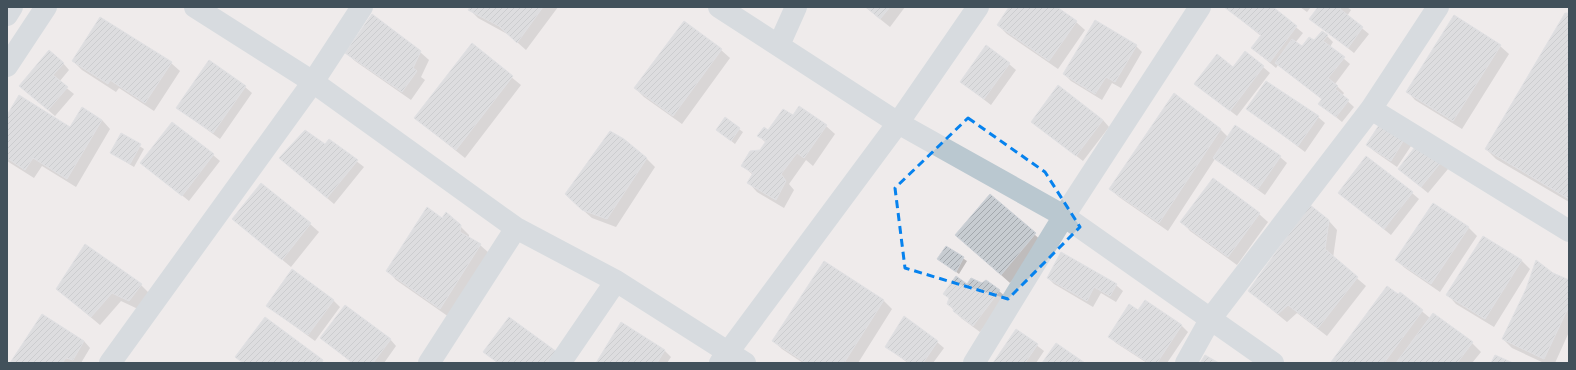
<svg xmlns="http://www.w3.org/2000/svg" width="1576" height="370" font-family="Arial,sans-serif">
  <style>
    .shadow { fill: #0003 }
    .building { fill: url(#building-hatch); stroke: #ced2d8 }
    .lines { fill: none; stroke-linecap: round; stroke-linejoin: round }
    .street { stroke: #bac8d0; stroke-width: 22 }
    .marked { fill: none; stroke: #0682ee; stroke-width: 3; stroke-dasharray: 8 5; stroke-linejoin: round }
  </style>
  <defs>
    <pattern id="building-hatch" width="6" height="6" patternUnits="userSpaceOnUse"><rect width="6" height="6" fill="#c7ccd1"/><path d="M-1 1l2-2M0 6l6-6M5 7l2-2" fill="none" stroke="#a3a8ad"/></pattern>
  </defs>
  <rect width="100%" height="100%" fill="#efebeb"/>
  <path class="shadow" d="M471,7H558L526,50L509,35L478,18L470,10Z
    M865,7H905L890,27Z
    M1011,7H1055L1076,22L1085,30L1058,69L1007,34L998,25Z
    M1225,7H1271L1303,33L1295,43L1302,48L1327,36L1333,42L1330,47L1350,64L1335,84L1344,93L1342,96L1354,107L1342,122L1320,104L1323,100L1278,65L1276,68L1259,54L1252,48L1261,36Z
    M1300,7H1311L1307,12Z
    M1319,7H1347L1351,10L1347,16L1369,34L1354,53L1311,19Z
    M1569,14V202L1496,159L1486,149Z
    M472,45L521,85L465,158L415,118Z
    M1136,46L1142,52L1121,88L1112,83L1102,100L1071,81L1064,74Z
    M1500,46L1509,54L1462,129L1415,100L1407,91Z
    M721,50L730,58L682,124L644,97L635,88Z
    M420,52L429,60L421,77L425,80L411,100L355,61L346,53Z
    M73,61L171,63L180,71L154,111L119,88L116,92L82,70Z
    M63,63L69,70L59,82L74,94L55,116L27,92Z
    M1009,64L1016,70L991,105L961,82Z
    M1263,67L1270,73L1237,116L1195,84L1233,68Z
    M245,87L252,93L220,139L177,108Z
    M1248,109L1318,117L1325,123L1305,152Z
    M793,116L826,126L835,134L813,166L806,160L789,184L794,190L784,208L757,192L749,183L753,175L743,166L760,151L766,143L759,136Z
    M7,117L70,128L102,120L110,129L76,187L42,166L34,178L7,161Z
    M725,119L743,132L735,144L721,133Z
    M1103,120L1109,127L1083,161L1032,122Z
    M1220,129L1228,137L1280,157L1287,163L1265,195L1215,159L1168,231L1119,197L1110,189Z
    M122,135L144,149L134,167L111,153Z
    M1404,139L1411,146L1397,167L1374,151L1368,145Z
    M329,140L364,167L334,204L280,158L326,145Z
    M213,155L220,161L189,201L142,163Z
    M646,158L655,167L616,227L592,218L575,203Z
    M1441,162L1448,169L1428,193L1399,169Z
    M1339,193H1412L1419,199L1391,235Z
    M990,195L1044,243L1010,283L956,235Z
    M1433,204L1469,228L1477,236L1440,292L1405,268L1396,260Z
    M1259,214L1268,222L1237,265L1190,231L1182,222Z
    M233,219L310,224L319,232L291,267Z
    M442,219L460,226L469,235V238L480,245L489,253L449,317L396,280L388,271Z
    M1329,221L1337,230L1333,258L1366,286L1327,336L1297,313L1287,322L1249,291Z
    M946,247L967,261L959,274L938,259Z
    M1521,260L1530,269L1494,327L1456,304L1448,295Z
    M824,262L884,301L892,309L858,363H803L782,349L773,341Z
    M1048,278L1116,285L1123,291L1116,302L1101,293L1093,307L1054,284Z
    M1569,281V332L1555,363H1544L1512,348L1503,339Z
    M141,285L150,294L138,309L121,301L100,325L57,289Z
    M967,285L999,291L1006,297L980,332L961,318L948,304Z
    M1400,293L1430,318L1472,343L1481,352L1472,363H1333Z
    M333,300L340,307L315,341L267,306Z
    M1139,312L1181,325L1188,332L1167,363H1147L1116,343L1109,336Z
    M1017,330L1044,351L1036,363H994Z
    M322,338L390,339L396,346L384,363H352Z
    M84,341L90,348L81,363H11Z
    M937,342L944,348L933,363H908L886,347Z
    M665,351L671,357L667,363H597Z"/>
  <path class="building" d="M470,7H543L517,43L499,26L468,10Z
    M866,7H890L880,19Z
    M1009,7H1057L1077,21L1049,61L997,25Z
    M1224,7H1273L1297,26L1270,62L1251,48L1261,35Z
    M1318,7H1342L1340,9L1363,27L1348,48L1309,19Z
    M1565,13H1569V199L1485,149Z
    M372,14L421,51L413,68L417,71L402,92L345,53Z
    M1454,15L1501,45L1453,121L1406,92Z
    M100,17L172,62L145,103L110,80L108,84L72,61Z
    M1095,20L1137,45L1115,82L1106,77L1095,94L1063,74Z
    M684,21L722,49L673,116L634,88Z
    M1322,31L1328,35L1323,41L1345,57L1328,78L1338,86L1335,89L1349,100L1336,117L1318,104L1322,99L1275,63L1292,39L1302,46L1309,37L1314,40Z
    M472,43L513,76L456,150L414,118Z
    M986,45L1010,63L984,99L960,82Z
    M49,50L64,63L53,75L68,87L48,110L19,86Z
    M1245,51L1264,66L1230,111L1194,84L1217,54L1233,67Z
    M209,60L246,86L213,133L176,108Z
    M1266,81L1319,116L1298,146L1246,109Z
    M1058,85L1103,120L1076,156L1031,122Z
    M1174,93L1221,129L1159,223L1109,189Z
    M19,95L70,127L82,107L102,120L67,179L33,158L25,170L7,158V115Z
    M799,106L827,125L804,158L797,153L781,174L786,181L776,200L747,183L753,173L741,166L750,151L760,150L766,141L757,136L764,127L768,130L783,109L793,115Z
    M725,117L740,128L731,141L716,130Z
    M172,122L214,154L182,196L140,163Z
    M1381,122L1405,138L1391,161L1366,145Z
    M1235,125L1281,156L1258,189L1213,158Z
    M305,130L325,144L329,139L358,160L327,198L279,158Z
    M610,131L624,139L647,158L607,219L582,210L565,194Z
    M121,133L141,144L130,164L110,153Z
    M1418,143L1442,161L1421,187L1398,169Z
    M1366,156L1413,192L1384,229L1338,193Z
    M1213,178L1260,213L1228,257L1180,222Z
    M261,183L311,223L282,260L232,219Z
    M990,194L1036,233L1001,275L955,235Z
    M1433,203L1469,227L1431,284L1395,260Z
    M1310,205L1329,220L1325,249L1358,277L1318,328L1288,305L1278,314L1248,291Z
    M427,207L442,218L446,212L461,225L460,232L481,244L440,309L386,271Z
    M1483,236L1522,260L1485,319L1446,295Z
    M85,244L142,284L129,301L112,293L91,317L56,289Z
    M946,246L964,257L956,272L937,259Z
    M1061,252L1117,284L1110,296L1094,287L1087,301L1047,278Z
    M1536,260L1553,273L1569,280V306L1544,359L1502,339L1526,289Z
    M824,261L884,300L844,363H806L772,341Z
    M292,269L334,300L308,335L266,306Z
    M956,276L967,284L971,278L982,283L986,280L1000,290L973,326L953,311L954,309L947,304L949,298L943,294Z
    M1387,286L1398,294L1400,292L1423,310L1384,363H1332L1331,362Z
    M1145,300L1182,325L1157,363H1149L1108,337L1129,304L1138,310Z
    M345,305L391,339L373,363H353L320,338Z
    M1433,313L1473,342L1457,363H1396Z
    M42,314L84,341L73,360L66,358L62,363H10Z
    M904,316L938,341L923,363H910L885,347Z
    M265,317L323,360L322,363H243L235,357Z
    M509,317L557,352L549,363H498L483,352Z
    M621,322L665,350L657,363H596Z
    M1016,329L1038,344L1025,363H993Z
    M1056,343L1085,363H1042Z
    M1205,355L1219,363H1200Z
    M1495,355L1513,363H1491Z"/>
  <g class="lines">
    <path class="street" d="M195,7L313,82L516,228L616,281L745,363
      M719,7L898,123L1064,216L1273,363
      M7,15L12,7
      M779,45L796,7
      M7,66L46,7
      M1371,109L1569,231
      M110,363L313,82L362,7
      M429,363L516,228
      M560,363L616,281
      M720,363L898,123L978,7
      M974,363L1064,216L1200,7
      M1186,363L1211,318L1371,109L1438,7"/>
  </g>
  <path d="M0 0H1576V370H0ZM968,118L1045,172L1080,227L1008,299L905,268L895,188Z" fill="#efebeb" fill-opacity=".55" fill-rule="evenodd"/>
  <path class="marked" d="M968,118L1045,172L1080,227L1008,299L905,268L895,188Z"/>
  <rect width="1576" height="370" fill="none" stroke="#42515b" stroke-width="16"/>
</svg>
